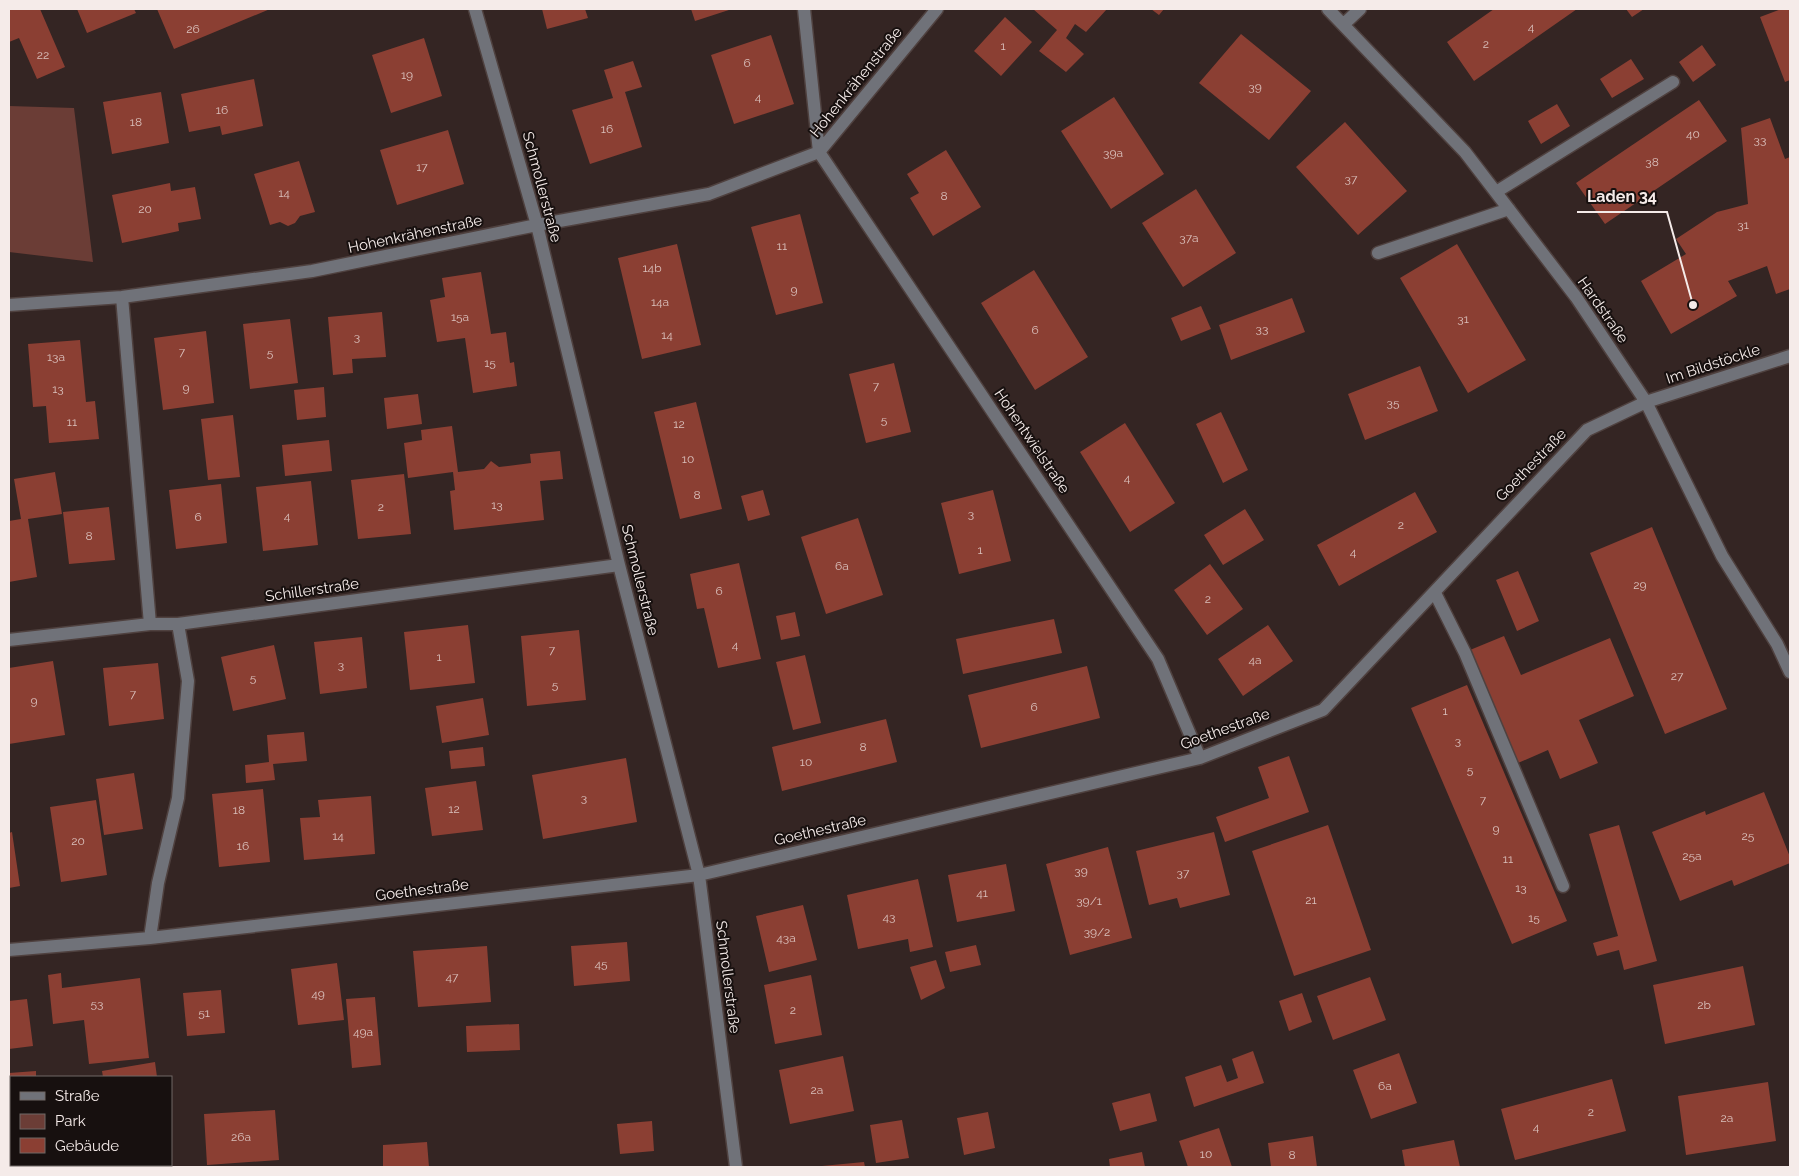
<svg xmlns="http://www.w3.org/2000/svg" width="1799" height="1176" font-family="Raleway,sans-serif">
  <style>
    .green { fill: #6b3d36 }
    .building { fill: #8b3f33 }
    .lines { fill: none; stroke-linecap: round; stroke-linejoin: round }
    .minor-casing { stroke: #4f413f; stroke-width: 15 }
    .minor { stroke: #707279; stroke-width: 12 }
    .labels { text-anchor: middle; stroke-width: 4; stroke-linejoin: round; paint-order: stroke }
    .number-label { font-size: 12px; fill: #dac0bc }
    .street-label { font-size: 15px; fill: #f5ebe9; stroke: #17100f }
    .leader { fill: none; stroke: #f5ebe9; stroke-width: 2 }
    .callout-dot { fill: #f5ebe9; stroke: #17100f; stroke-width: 2 }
    .callout-label { font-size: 16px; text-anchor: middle; font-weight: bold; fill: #f5ebe9; stroke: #17100f; stroke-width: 4; stroke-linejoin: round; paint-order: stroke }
  </style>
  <rect width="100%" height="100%" fill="#342523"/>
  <path class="green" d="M9,106L74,108L93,262L9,252Z"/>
  <path class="building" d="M9,9H40L65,67L37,79L19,38L9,42Z
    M77,9H134L136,13L87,33Z
    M157,9H270L174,49Z
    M542,9H585L588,18L547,29Z
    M691,9H732L695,21Z
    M1033,9H1107L1086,32L1075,24L1066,38L1084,54L1066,72L1039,51L1057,30Z
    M1151,9H1164L1159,15Z
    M1494,9H1577L1474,81L1447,42Z
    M1626,9H1644L1632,17Z
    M1781,9H1790V80L1785,82L1760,17Z
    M1005,17L1032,42L1001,76L974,51Z
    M1241,34L1311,91L1269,140L1199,83Z
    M771,35L794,104L734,124L711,55Z
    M424,38L442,96L391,113L372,55Z
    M1702,45L1716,65L1693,82L1679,62Z
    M1631,59L1644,79L1612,98L1600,79Z
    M633,61L642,87L625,92L642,147L590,164L572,110L613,98L604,70Z
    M254,79L263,126L222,135L220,126L189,132L181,94Z
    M161,92L169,143L112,154L103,102Z
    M1114,97L1164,174L1111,209L1061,131Z
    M1699,100L1727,141L1605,224L1576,183Z
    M1557,104L1570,126L1541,144L1528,121Z
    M1770,118L1785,159L1790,157V289L1776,294L1767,266L1728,281L1737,296L1671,334L1641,281L1686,254L1676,239L1717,212L1748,204L1741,128Z
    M1345,122L1407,191L1358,235L1296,167Z
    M448,130L464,184L397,205L380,150Z
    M946,150L981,207L933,236L910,198L919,193L907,174Z
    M299,161L315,212L300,216L295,223L288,226L280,222L270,225L254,174Z
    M170,183L171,191L195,187L201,219L178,223L179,231L122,243L112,195Z
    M1196,189L1236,253L1183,287L1142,223Z
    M800,214L823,303L776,315L751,227Z
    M677,244L701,345L642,359L618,258Z
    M1457,244L1526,360L1468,393L1400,278Z
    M1034,270L1088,357L1035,390L981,303Z
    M481,272L491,334L506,332L510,363L514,362L517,386L473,393L465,338L437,342L430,300L445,297L442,278Z
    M1292,298L1305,332L1231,360L1219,325Z
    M1201,306L1211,329L1181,341L1171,318Z
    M382,312L386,357L352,359L353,373L333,375L328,317Z
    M290,319L298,383L250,389L243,324Z
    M206,331L214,403L163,410L154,338Z
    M80,340L86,402L95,401L99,439L49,443L46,406L33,407L28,344Z
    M894,363L911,432L866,443L849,374Z
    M1420,366L1438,411L1365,440L1348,394Z
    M324,387L326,417L297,420L294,390Z
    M418,394L422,424L387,429L384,398Z
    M696,402L722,509L680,519L654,412Z
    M1221,412L1248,470L1223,483L1196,424Z
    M233,415L240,477L208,480L201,419Z
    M1125,423L1175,503L1130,532L1080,452Z
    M452,426L458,472L484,469L491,461L499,467L531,463L530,454L560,451L563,479L540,481L544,520L454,530L450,491L455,490L453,472L408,478L404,443L422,440L421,430Z
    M329,440L332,471L285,476L282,445Z
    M55,472L62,514L28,519L37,577L9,582V521L21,519L14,479Z
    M404,474L411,534L358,539L351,480Z
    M311,481L318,545L263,551L256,487Z
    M221,484L227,543L176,549L169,490Z
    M763,490L770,515L748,521L741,496Z
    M993,490L1011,561L959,574L941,503Z
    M1415,492L1437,532L1339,586L1317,545Z
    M109,507L115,560L69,564L63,512Z
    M1245,509L1264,540L1223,565L1204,535Z
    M858,518L883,595L826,614L801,537Z
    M1652,527L1727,709L1665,734L1590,553Z
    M739,563L761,659L718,668L704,608L697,609L690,574Z
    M1210,564L1243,609L1207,635L1174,590Z
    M1518,571L1539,621L1517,631L1496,580Z
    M795,612L800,636L781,640L776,616Z
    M1054,619L1062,653L963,674L956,639Z
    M468,625L475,683L410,690L404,632Z
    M1268,625L1293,661L1243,696L1218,659Z
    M579,630L586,700L527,706L521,636Z
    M1504,636L1521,675L1610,638L1634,696L1579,720L1598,763L1560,779L1548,750L1518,763L1470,650Z
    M362,637L367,688L320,694L314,642Z
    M274,645L286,699L233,711L221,657Z
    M805,655L821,723L793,730L776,662Z
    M53,661L65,735L9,744V668Z
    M158,663L164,719L109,726L103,668Z
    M1087,666L1100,718L981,748L968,695Z
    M1467,685L1567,921L1512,944L1411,708Z
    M483,698L489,735L442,743L436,706Z
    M886,719L897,762L782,791L772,747Z
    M304,732L307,761L273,764L275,780L246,783L245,765L269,762L267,735Z
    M483,747L485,766L451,769L449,751Z
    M1289,756L1309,812L1225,842L1216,817L1269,798L1258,767Z
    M626,758L637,822L543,839L532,775Z
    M134,773L143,829L104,835L96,779Z
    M476,781L483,830L432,836L425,788Z
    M263,789L270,862L219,867L212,794Z
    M1764,792L1790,857V863L1734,886L1732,880L1680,901L1652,832L1705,811L1706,815Z
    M371,796L375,854L304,860L300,818L320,817L318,800Z
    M96,800L107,875L61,882L50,807Z
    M1328,825L1371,950L1294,976L1252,851Z
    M1619,825L1657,961L1624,970L1619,950L1597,956L1593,943L1618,936L1589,834Z
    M12,832L20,886L9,888V833Z
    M1214,832L1230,895L1180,908L1177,898L1149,905L1136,851Z
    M1108,847L1132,938L1070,955L1046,864Z
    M1006,864L1015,911L957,922L948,875Z
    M918,879L933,947L910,952L908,939L858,949L847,895Z
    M803,905L817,960L769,972L756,916Z
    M627,942L630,981L574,986L571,946Z
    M976,945L981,965L950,972L945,952Z
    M487,946L491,1002L418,1007L413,951Z
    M936,960L945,988L921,1000L910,967Z
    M337,963L344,1020L298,1025L291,969Z
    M1743,966L1755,1025L1665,1044L1653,985Z
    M61,973L62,988L140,978L149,1058L89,1064L84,1020L53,1024L48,975Z
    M811,975L822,1035L775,1044L764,985Z
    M1370,977L1386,1020L1333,1040L1317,996Z
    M221,990L225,1033L187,1036L183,993Z
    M1302,993L1312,1022L1289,1031L1279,1001Z
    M375,997L381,1065L352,1068L346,999Z
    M27,999L33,1046L9,1049V1001Z
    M519,1024L520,1050L467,1052L466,1026Z
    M1253,1051L1264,1083L1194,1107L1185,1077L1221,1065L1227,1082L1238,1078L1232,1059Z
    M1399,1053L1417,1103L1371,1119L1353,1070Z
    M843,1056L854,1111L790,1124L779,1070Z
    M155,1062L157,1077H103L102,1071Z
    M36,1071V1077H11V1114H9V1073Z
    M1612,1079L1626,1131L1515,1160L1501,1109Z
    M1768,1082L1776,1141L1686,1155L1678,1096Z
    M1150,1093L1157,1121L1120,1131L1112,1103Z
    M275,1110L279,1160L207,1165L204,1114Z
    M988,1112L995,1148L964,1155L957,1118Z
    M902,1120L909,1158L876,1163L870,1125Z
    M652,1121L654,1151L620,1154L617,1124Z
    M1219,1128L1232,1167H1188L1179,1141Z
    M1313,1136L1317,1167H1271L1268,1143Z
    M1454,1140L1460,1167H1405L1402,1150Z
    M427,1142L429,1167H383V1145Z
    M1142,1152L1145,1167H1110L1109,1159Z
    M864,1162L865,1167H822V1166Z"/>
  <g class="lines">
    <g class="minor-casing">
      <path id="minor" d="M475,9L537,225L619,565L699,875L736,1167
        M804,9L819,152L1158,659L1200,758
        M1328,9L1465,152L1576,297L1646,402L1722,556L1777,644L1790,672
        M1344,24L1360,9
        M1496,192L1673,82
        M1378,253L1509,209
        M122,297L150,624
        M9,305L122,297L312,271L537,225L709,194L819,152L937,9
        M1435,593L1465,653L1563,886
        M9,640L150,624H178L619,565
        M150,938L158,883L178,798L188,681L178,624
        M9,950L150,938L699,875L1200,758L1323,710L1587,430L1646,402L1790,356"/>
    </g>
    <use href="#minor" class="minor"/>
  </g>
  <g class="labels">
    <g class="number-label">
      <text x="1531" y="31">4</text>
      <text x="193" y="33">26</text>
      <text x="1486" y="48">2</text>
      <text x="1003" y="50">1</text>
      <text x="43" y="59">22</text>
      <text x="747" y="67">6</text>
      <text x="407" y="79">19</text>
      <text x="1255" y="91">39</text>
      <text x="758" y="101">4</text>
      <text x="222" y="114">16</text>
      <text x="136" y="126">18</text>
      <text x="607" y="133">16</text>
      <text x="1693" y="138">40</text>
      <text x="1760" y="144">33</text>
      <text x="1113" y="157">39a</text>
      <text x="1652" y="166">38</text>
      <text x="422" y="171">17</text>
      <text x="1351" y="183">37</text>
      <text x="284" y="197">14</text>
      <text x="944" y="200">8</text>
      <text x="145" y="213">20</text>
      <text x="1743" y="229">31</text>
      <text x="1189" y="242">37a</text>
      <text x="782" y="250">11</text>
      <text x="652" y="272">14b</text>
      <text x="794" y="294">9</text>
      <text x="660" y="306">14a</text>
      <text x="460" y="321">15a</text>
      <text x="1463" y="323">31</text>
      <text x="1262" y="333">33</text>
      <text x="1035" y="334">6</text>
      <text x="667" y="339">14</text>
      <text x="357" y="341">3</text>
      <text x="182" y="356">7</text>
      <text x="270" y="357">5</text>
      <text x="56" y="361">13a</text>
      <text x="490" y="367">15</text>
      <text x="876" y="390">7</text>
      <text x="186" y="392">9</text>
      <text x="58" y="393">13</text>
      <text x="1393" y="407">35</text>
      <text x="884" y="424">5</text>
      <text x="72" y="426">11</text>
      <text x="679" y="428">12</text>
      <text x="688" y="463">10</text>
      <text x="1127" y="482">4</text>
      <text x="697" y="499">8</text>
      <text x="497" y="509">13</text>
      <text x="381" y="511">2</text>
      <text x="971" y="518">3</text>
      <text x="287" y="520">4</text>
      <text x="198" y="521">6</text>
      <text x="1401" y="529">2</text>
      <text x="89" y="540">8</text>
      <text x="980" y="554">1</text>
      <text x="1353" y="556">4</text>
      <text x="842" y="570">6a</text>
      <text x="1640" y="589">29</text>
      <text x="719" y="595">6</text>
      <text x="1208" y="603">2</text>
      <text x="735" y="649">4</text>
      <text x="552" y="654">7</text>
      <text x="439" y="661">1</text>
      <text x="1255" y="664">4a</text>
      <text x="341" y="669">3</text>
      <text x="1677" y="680">27</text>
      <text x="253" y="682">5</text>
      <text x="555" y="689">5</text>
      <text x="133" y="698">7</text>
      <text x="34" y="705">9</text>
      <text x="1034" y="711">6</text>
      <text x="1445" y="715">1</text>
      <text x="1458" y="745">3</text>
      <text x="863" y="751">8</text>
      <text x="806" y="766">10</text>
      <text x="1470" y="774">5</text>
      <text x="584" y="802">3</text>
      <text x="1483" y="804">7</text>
      <text x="454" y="813">12</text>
      <text x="239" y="814">18</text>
      <text x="1496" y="833">9</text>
      <text x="338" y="840">14</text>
      <text x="1748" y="840">25</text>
      <text x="78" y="845">20</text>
      <text x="243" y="850">16</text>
      <text x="1692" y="860">25a</text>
      <text x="1508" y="863">11</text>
      <text x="1081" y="875">39</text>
      <text x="1183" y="877">37</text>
      <text x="1521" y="892">13</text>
      <text x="982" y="897">41</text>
      <text x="1311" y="904">21</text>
      <text x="1089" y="905">39/1</text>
      <text x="889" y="921">43</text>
      <text x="1534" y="922">15</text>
      <text x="1097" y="936">39/2</text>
      <text x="786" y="942">43a</text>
      <text x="601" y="968">45</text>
      <text x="452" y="981">47</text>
      <text x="318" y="998">49</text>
      <text x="97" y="1008">53</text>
      <text x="1704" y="1009">2b</text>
      <text x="793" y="1014">2</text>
      <text x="204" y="1017">51</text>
      <text x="363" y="1036">49a</text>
      <text x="1385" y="1090">6a</text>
      <text x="817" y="1094">2a</text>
      <text x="1591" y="1116">2</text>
      <text x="1727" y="1122">2a</text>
      <text x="1536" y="1131">4</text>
      <text x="241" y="1141">26a</text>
      <text x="1206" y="1158">10</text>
      <text x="1292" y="1159">8</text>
    </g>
    <g class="street-label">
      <text transform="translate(856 82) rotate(-51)" y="5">Hohenkrähenstraße</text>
      <text transform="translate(542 187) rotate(75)" y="5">Schmollerstraße</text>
      <text transform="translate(415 234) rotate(-12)" y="5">Hohenkrähenstraße</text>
      <text transform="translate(1603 310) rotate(55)" y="5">Hardstraße</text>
      <text transform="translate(1713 364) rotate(-18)" y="5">Im Bildstöckle</text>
      <text transform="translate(1032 441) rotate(56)" y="5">Hohentwielstraße</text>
      <text transform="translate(1531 465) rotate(-46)" y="5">Goethestraße</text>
      <text transform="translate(640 580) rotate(76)" y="5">Schmollerstraße</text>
      <text transform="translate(312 590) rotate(-8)" y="5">Schillerstraße</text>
      <text transform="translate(1225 729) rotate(-20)" y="5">Goethestraße</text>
      <text transform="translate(820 830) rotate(-13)" y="5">Goethestraße</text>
      <text transform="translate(422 890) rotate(-7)" y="5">Goethestraße</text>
      <text transform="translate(728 977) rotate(83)" y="5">Schmollerstraße</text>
    </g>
  </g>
  <path class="leader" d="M1693 305L1667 212H1577"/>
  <circle class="callout-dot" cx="1693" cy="305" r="5"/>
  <g class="callout-label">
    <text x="1622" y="202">Laden 34</text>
  </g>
  <rect width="1799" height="1176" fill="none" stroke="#f5ebe9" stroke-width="20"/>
  <rect x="10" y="1076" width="162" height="90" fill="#17100f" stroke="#706866"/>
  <rect x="20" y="1092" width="25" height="8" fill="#707279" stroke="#706866"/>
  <text x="55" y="1101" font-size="15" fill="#f5ebe9">Straße</text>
  <rect x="20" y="1114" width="25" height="15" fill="#6b3d36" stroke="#706866"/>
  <text x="55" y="1126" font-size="15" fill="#f5ebe9">Park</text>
  <rect x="20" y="1138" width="25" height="15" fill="#8b3f33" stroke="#706866"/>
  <text x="55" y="1151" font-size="15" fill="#f5ebe9">Gebäude</text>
</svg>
